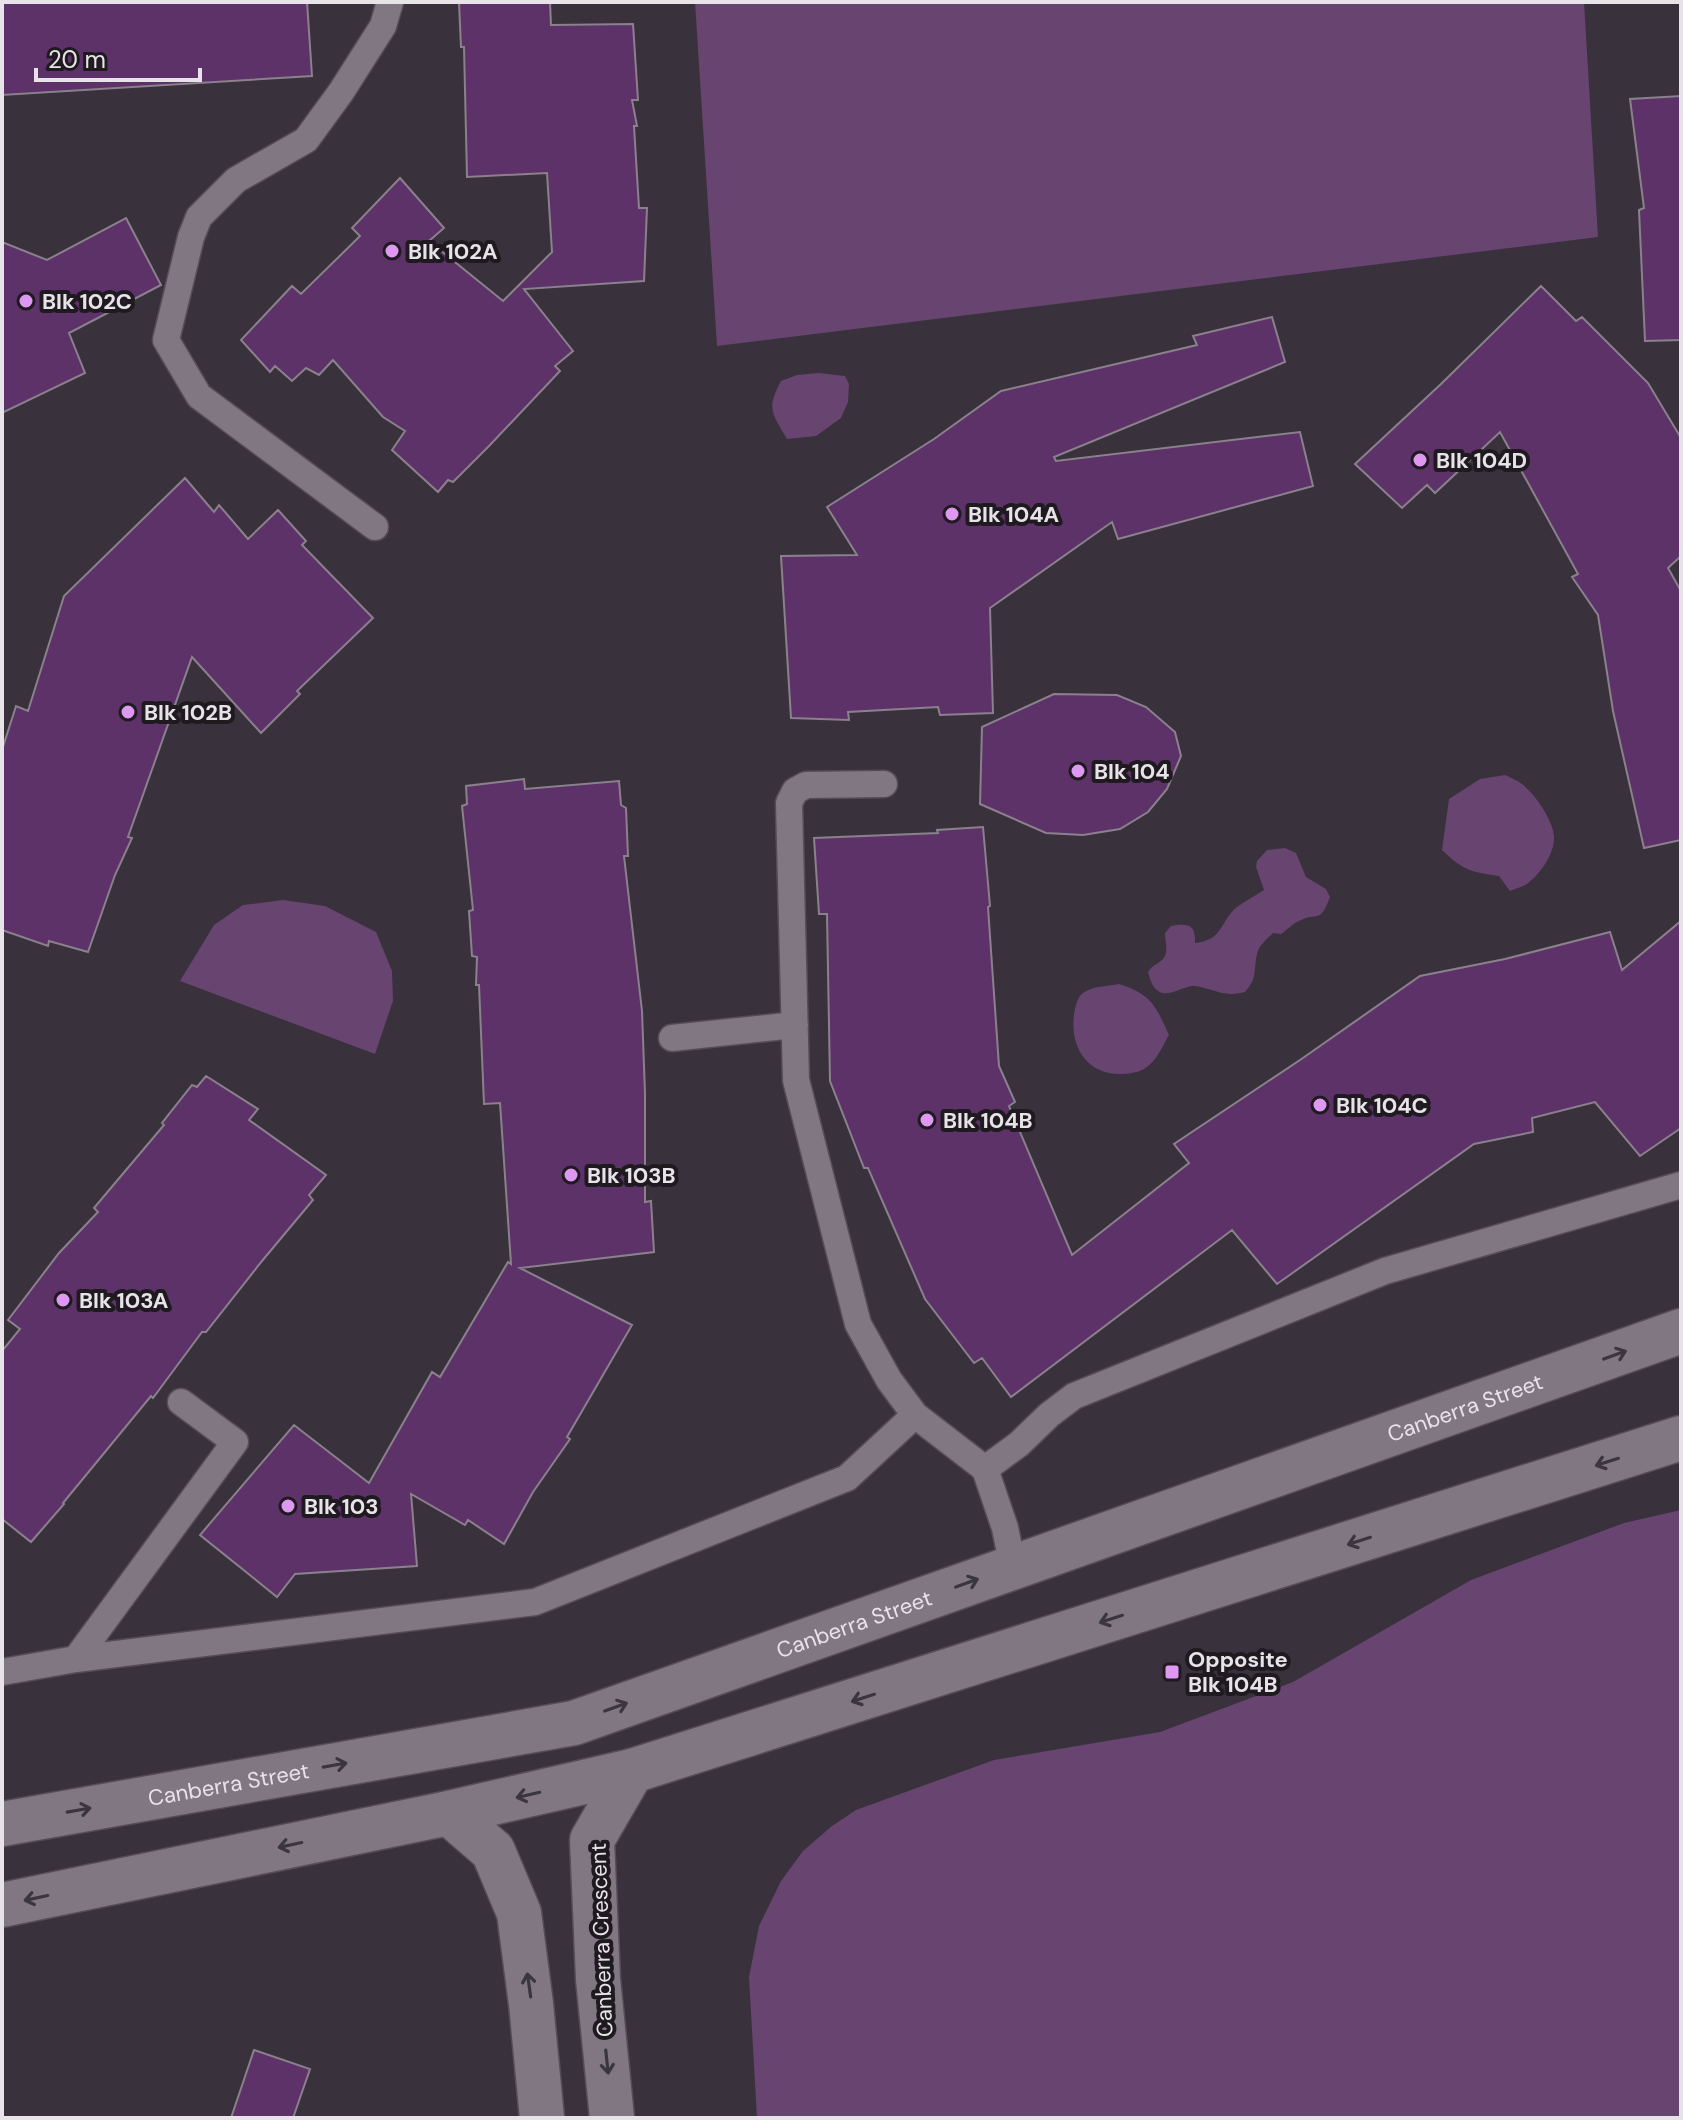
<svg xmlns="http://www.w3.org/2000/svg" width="1683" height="2120" font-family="'DM Sans',sans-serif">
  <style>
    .green { fill: #684471 }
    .building { fill: #5d3269; stroke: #8a818d; stroke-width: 2 }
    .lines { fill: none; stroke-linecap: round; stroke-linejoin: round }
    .lane-casing { stroke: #544d56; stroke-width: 29 }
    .street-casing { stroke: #544d56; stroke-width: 47 }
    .lane { stroke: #807783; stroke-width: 26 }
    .street { stroke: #807783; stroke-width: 44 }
    .oneway { stroke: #3b363d }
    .poi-dot { fill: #de98f2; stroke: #1e1a1f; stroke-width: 3 }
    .labels { text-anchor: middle; stroke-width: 8; stroke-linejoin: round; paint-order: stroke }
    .poi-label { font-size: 22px; font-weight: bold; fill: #e8e2e9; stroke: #1e1a1f; text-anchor: start }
    .street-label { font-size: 22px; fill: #e8e2e9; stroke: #1e1a1f }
  </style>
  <rect width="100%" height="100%" fill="#39313b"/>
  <path class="green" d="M695,2H1584L1598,237L717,346Z
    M819,373L845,376L849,384L848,402L841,418L816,436L787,439C772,413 766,409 781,381L797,375Z
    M1505,775C1511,778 1517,780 1522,784C1535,794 1553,820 1554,836C1555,854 1540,874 1527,884C1522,887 1515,889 1510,891L1499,876C1470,872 1463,870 1442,850L1449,799L1480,779Z
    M1285,848L1296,853L1306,877L1326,889L1330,897C1320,925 1317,911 1299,921C1292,924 1287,930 1281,934L1273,933C1267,939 1259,945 1257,954C1253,972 1258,977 1245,992C1222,998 1214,988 1194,986C1183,986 1173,995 1162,993C1153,990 1150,980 1148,972C1153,964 1157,965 1163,959C1169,952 1165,942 1165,933L1171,926C1188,923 1196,924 1195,943C1224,940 1219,922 1237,907C1245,901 1255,896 1264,890L1256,867L1257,861L1267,850Z
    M283,900L325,906L376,932L392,971L393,1001L375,1054L180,981L214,925L243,905Z
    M1119,984C1151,994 1156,1006 1169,1035C1162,1047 1157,1061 1144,1069C1137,1073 1127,1074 1120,1074C1086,1074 1070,1046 1074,1015C1075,1008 1077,997 1083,993C1092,986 1109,986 1119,984Z
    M1681,1510V2118H757L749,1977L759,1926L781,1881L803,1851L832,1826L856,1810L994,1760L1160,1732L1293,1682L1471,1580L1624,1523Z"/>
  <path class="building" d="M2,2H307L312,76L2,95Z
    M459,2H550L551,25L633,24L638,100H632L637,126H634L639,208H647L644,281L524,289L573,351L555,366L560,371L489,446L453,482L448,480L438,492L392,450L405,431L383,417L333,360L319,375L306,368L292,381L275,366L270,372L241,340L292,286L301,294L360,236L352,228L400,178L444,228L429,241L503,301L552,252L547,173L467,177L464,47H461Z
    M1681,96V340L1645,341L1639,210L1644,208L1630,99Z
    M126,218L161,285L69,333L85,373L2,413V242L47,260Z
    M1541,286L1576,321L1582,317L1648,383L1681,438V556L1668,568L1681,591V840L1644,848L1613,711L1598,615L1572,577L1578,574L1500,432L1435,493L1427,485L1402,508L1355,464L1441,384Z
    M1272,317L1285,362L1054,457L1056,461L1300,432L1313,486L1118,539L1112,522L990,608L993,713L940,715L938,707L848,712L849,720L791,718L781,556L857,555L827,507L934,439L1001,391L1197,345L1193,336Z
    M185,478L214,512L219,505L248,539L278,510L306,541L302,545L373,618L297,691L300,694L261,733L192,657L128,837L132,838L115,875L88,952L49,941L48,946L2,930V750L16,706L28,711L64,596Z
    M1054,694L1117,695L1146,707L1175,732L1181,756L1167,789L1148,812L1120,829L1083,835L1046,833L980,804L982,727Z
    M524,779L525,789L619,781L621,805L626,808L628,856H624L642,1011L645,1093V1202L651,1201L654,1252L520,1268L632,1325L567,1437L570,1439L533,1492L504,1544L468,1520L465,1525L411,1494L417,1566L295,1574L277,1597L200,1535L294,1425L369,1483L432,1372L440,1377L508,1262L511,1264L500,1103L484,1104L479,985H476L477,957L472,956L469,911L473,910L462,806L467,804L466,786Z
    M983,827L990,906L988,907L999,1066L1015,1102L1009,1106L1072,1255L1189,1163L1174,1144L1300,1060L1420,976L1505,959L1610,932L1622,970L1681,921V1128L1640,1156L1595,1102L1532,1118L1533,1132L1474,1144L1277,1284L1232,1230L1011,1397L982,1358L974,1363L925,1299L868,1168H864L830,1081L827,914H819L814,838L938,833L937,830Z
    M206,1076L258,1109L249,1120L326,1175L309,1195L313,1200L262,1261L206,1332H202L153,1398L151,1396L63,1503L64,1504L31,1542L2,1519V1351L20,1329L8,1320L59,1253L98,1212L94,1208L164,1125L162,1123L192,1085L197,1087Z
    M254,2050L310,2069L293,2118H231Z"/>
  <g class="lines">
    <g class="lane-casing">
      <path id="lane" d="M375,527L199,396L166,340L191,237L199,217L236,180L306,140L341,92L383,26L390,2
        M884,784L806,785L795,791L789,803L796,1080L858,1324L889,1380L915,1415L985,1469L1005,1528L1013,1567
        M672,1038L795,1025
        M985,1469L1019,1444L1049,1415L1074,1396L1385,1271L1681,1185
        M76,1659L235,1442L181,1402
        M2,1672L76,1659L535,1602L847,1478L915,1415"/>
    </g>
    <g class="street-casing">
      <g id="street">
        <path d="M449,1813L493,1851L519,1913L531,2004L542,2118"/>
        <path id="s1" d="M2,1824L574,1723L1681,1331"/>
        <path d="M2,1905L449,1813L632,1771L1681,1438"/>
        <path d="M612,2118L598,1979L592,1840L632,1771"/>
      </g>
    </g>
    <use href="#lane" class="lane"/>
    <use href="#street" class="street"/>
  </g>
  <defs><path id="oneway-shaft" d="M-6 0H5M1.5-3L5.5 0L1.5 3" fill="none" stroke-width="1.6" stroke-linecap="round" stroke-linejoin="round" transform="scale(2)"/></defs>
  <g class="oneway">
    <use href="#oneway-shaft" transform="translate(1615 1355) rotate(-20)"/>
    <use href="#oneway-shaft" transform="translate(1607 1462) rotate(162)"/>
    <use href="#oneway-shaft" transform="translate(1359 1541) rotate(162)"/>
    <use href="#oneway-shaft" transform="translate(967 1583) rotate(-20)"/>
    <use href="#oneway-shaft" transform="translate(1111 1619) rotate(162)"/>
    <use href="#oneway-shaft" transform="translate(863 1698) rotate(162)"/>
    <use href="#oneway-shaft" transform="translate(616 1707) rotate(-20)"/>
    <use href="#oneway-shaft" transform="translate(335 1765) rotate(-10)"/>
    <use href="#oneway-shaft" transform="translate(528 1795) rotate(167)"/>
    <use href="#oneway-shaft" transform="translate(79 1810) rotate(-10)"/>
    <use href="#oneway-shaft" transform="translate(290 1845) rotate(168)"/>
    <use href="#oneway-shaft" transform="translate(36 1898) rotate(168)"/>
    <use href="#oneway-shaft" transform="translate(529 1985) rotate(-98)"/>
    <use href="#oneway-shaft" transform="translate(607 2062) rotate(84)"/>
  </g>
  <g class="poi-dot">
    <circle cx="392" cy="251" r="8"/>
    <circle cx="26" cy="301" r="8"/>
    <circle cx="1420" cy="460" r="8"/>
    <circle cx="952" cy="514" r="8"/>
    <circle cx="128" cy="712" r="8"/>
    <circle cx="1078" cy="771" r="8"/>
    <circle cx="1320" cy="1105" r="8"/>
    <circle cx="927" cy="1120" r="8"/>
    <circle cx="571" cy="1175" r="8"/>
    <circle cx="63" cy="1300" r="8"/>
    <circle cx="288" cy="1506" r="8"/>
    <rect x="1164" y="1664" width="16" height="16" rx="4"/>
  </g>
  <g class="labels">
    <g class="poi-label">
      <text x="408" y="259">Blk 102A</text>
      <text x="42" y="309">Blk 102C</text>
      <text x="1436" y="468">Blk 104D</text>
      <text x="968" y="522">Blk 104A</text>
      <text x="144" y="720">Blk 102B</text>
      <text x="1094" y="779">Blk 104</text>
      <text x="1336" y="1113">Blk 104C</text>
      <text x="943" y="1128">Blk 104B</text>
      <text x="587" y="1183">Blk 103B</text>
      <text x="79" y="1308">Blk 103A</text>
      <text x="304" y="1514">Blk 103</text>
      <text x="1188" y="1667">Opposite<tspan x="1188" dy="25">Blk 104B</tspan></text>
    </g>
    <g class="street-label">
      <text dy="8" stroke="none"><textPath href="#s1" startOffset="1526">Canberra Street</textPath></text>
      <text dy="8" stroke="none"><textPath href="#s1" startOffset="878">Canberra Street</textPath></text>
      <text dy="8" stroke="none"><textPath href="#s1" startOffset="230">Canberra Street</textPath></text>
      <text transform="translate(601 1940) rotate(-92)" y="8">Canberra Crescent</text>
    </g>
  </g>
  <rect width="1683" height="2120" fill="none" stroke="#e8e2e9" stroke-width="8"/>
  <path d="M36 68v12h164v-12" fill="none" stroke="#e8e2e9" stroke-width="4"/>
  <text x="48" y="68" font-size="24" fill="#e8e2e9" stroke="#1e1a1f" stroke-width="6" paint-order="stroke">20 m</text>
</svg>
